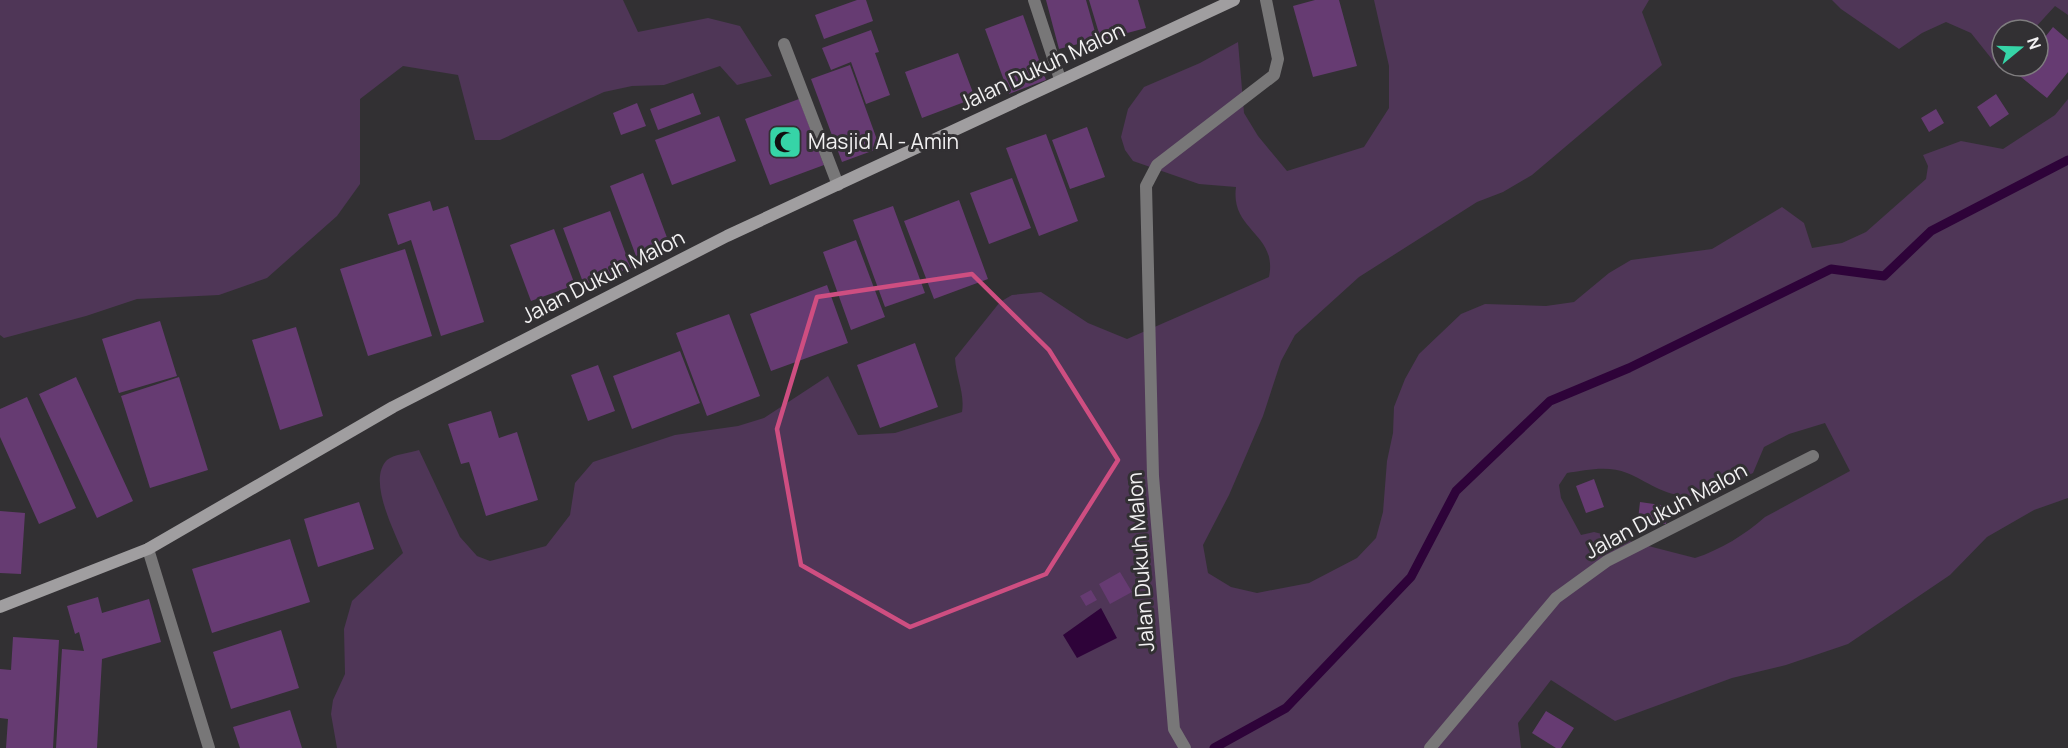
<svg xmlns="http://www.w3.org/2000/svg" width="2068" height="748" font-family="Manrope,sans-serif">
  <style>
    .green { fill: #4f3657; fill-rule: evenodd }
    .water { fill: #2e0339 }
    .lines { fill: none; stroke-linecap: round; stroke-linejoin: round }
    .stream { stroke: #2e0339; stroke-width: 9 }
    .building { fill: #663b72 }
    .street { stroke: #787778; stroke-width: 12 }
    .secondary { stroke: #a09ea0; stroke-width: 12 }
    .marked { fill: none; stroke: #ce4e81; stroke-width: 4.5; stroke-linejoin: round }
    .labels { text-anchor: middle; stroke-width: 6; stroke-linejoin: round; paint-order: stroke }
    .street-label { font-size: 21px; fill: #f2f1f2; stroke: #323033 }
    .poi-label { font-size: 21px; fill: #f2f1f2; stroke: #323033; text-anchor: start }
  </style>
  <rect width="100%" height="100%" fill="#323033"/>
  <path class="green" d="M0,0H623L638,32L708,18L740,26L772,76L737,85L720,66L664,85L632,86L604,92L500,140H475L458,75L403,66L360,99V184L337,216L267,278L219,295L137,299L86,316L4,338L0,335Z
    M1374,0H1649L1642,12L1662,65L1532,175L1503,192L1477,202L1359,277L1295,335L1281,361L1263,416L1229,495L1203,545L1208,573L1231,587L1257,593L1309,583L1357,558L1376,538L1383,512L1387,461L1393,433L1394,407L1405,379L1419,354L1461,314L1485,304L1546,306L1574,302L1609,273L1631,260L1712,249L1782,207L1804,223L1812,248L1842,243L1866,232L1926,179L1928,166L1923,155L1961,141L2003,149L2055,115L2068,99V498L2034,510L1987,537L1950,575L1848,644L1786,665L1732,678L1615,721L1551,680L1518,723L1521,748H337L331,714L333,700L345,674L344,629L352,601L403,553C394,530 367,480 387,460C394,454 410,453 419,450L460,537L477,556L490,561L546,546L570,515L575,483L593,462L675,435L738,426L764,418L828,376L858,435L895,433L962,412C965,393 956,377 955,358L1000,302L1012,295L1041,292L1088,323L1127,339L1269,277C1278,233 1230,231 1236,187L1199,184L1133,161L1125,150L1121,137L1128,109L1144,87L1200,63L1238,42L1244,113L1258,136L1287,171L1364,147L1389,108V66ZM1825,423L1850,471L1765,517C1746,534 1720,550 1695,558L1594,532L1581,535L1561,498L1559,485L1567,473C1585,470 1609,465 1627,473C1647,481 1664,496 1688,496C1711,496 1733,482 1753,473L1764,447L1789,434Z
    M1832,0H2068V15L2055,6L2033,30H2002V64L1999,68L1971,33L1946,22L1922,33L1899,49L1841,9Z"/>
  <path class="water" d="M1101,608L1117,638L1077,658L1063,635Z"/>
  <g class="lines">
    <path class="stream" d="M1214,748L1286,708L1411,577L1456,491L1550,401L1629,368L1831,269L1884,276L1931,231L2068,160"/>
  </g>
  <path class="building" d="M857,0H866L873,21L824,39L815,15Z
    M1046,0H1086L1097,39L1059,49Z
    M1089,0H1138L1146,28L1101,40Z
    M1315,0H1339L1357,66L1313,77L1293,6Z
    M1023,15L1046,80L1009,94L985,29Z
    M2053,27L2068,40V72L2047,98L2016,73L2022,66H2038V46Z
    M871,30L879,52L875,53L890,95L866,104L851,62L831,70L822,48Z
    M958,53L975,98L922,118L905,72Z
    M850,65L880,148L842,162L811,79Z
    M693,93L701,114L658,130L650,109Z
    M1996,94L2009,114L1990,127L1977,107Z
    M799,99L824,165L770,185L745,119Z
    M637,103L646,126L621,135L613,113Z
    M1936,109L1944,123L1929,132L1921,118Z
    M719,116L736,161L672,185L655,140Z
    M1087,127L1105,177L1070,189L1052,140Z
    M1046,134L1078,221L1039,236L1006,148Z
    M643,173L669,243L636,256L610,186Z
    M1012,178L1031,228L989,244L970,193Z
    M959,200L988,279L934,299L904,221Z
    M430,201L433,211L448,206L484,322L441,336L411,240L398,245L388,214Z
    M893,206L925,293L885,307L853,220Z
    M610,211L631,268L584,285L563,228Z
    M554,229L575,285L531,301L510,245Z
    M856,240L885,317L851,330L823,252Z
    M405,249L432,336L368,356L340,269Z
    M827,285L848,343L771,371L750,314Z
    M729,314L760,396L707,416L676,333Z
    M160,321L177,376L119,393L102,339Z
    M296,327L323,416L280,430L252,340Z
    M915,343L938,407L880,428L857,365Z
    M680,351L700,403L632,429L613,376Z
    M598,365L615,411L588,421L571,375Z
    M76,377L133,501L97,518L39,394Z
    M179,377L208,470L150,488L121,396Z
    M27,397L76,508L39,524L0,437V409Z
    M491,411L499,438L517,432L538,500L486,516L469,462L461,464L448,424Z
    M1594,479L1604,507L1586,513L1576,486Z
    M359,502L374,549L318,567L304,519Z
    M1640,502L1668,506L1666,524L1638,520Z
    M0,511L25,513L21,574L0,573Z
    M290,539L310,602L212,633L192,569Z
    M1120,572L1132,592L1110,604L1099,584Z
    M1091,590L1097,600L1086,606L1080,596Z
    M98,597L102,613L149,599L161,642L102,659L97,748H56L62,649L84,651L79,632L75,634L67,606Z
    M281,630L299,688L231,709L213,652Z
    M13,637L59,640L53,748H6L8,719L0,718V669L11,670Z
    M290,710L302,748H240L233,727Z
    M1546,711L1574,728L1561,748H1556L1532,733Z"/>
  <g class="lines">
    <path class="street" d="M1034,0L1060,79
      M784,44L838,185
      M148,549L209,748
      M1185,748L1174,729L1153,476L1146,186L1157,165L1274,75L1278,59L1266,0
      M1430,748L1556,598L1607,561L1813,456"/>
    <path class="secondary" d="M0,607L148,549L393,407L727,236L1234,0"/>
  </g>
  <path class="marked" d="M972,274L1049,350L1118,460L1046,574L910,627L801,565L777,429L817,297Z"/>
  <defs>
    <g id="mosque-square" transform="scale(1.725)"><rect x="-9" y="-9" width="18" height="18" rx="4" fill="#36d4a7" stroke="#323033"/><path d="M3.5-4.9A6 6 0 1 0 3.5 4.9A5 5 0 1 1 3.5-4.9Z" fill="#111"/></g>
  </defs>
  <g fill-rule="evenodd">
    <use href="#mosque-square" x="785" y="142"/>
  </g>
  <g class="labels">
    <g class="street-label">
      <text transform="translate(1042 67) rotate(-25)" y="7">Jalan Dukuh Malon</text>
      <text transform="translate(603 277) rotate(-27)" y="7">Jalan Dukuh Malon</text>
      <text transform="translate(1666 511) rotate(-28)" y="7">Jalan Dukuh Malon</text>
      <text transform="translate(1141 562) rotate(-94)" y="7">Jalan Dukuh Malon</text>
    </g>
    <g class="poi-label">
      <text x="808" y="149">Masjid Al - Amin</text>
    </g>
  </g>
  <g transform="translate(2020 48) rotate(71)"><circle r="28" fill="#323033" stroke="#7f7d7f" stroke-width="1.5"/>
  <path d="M0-4.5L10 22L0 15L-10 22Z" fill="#36d4a7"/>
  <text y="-9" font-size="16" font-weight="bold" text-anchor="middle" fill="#f2f1f2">N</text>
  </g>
</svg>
